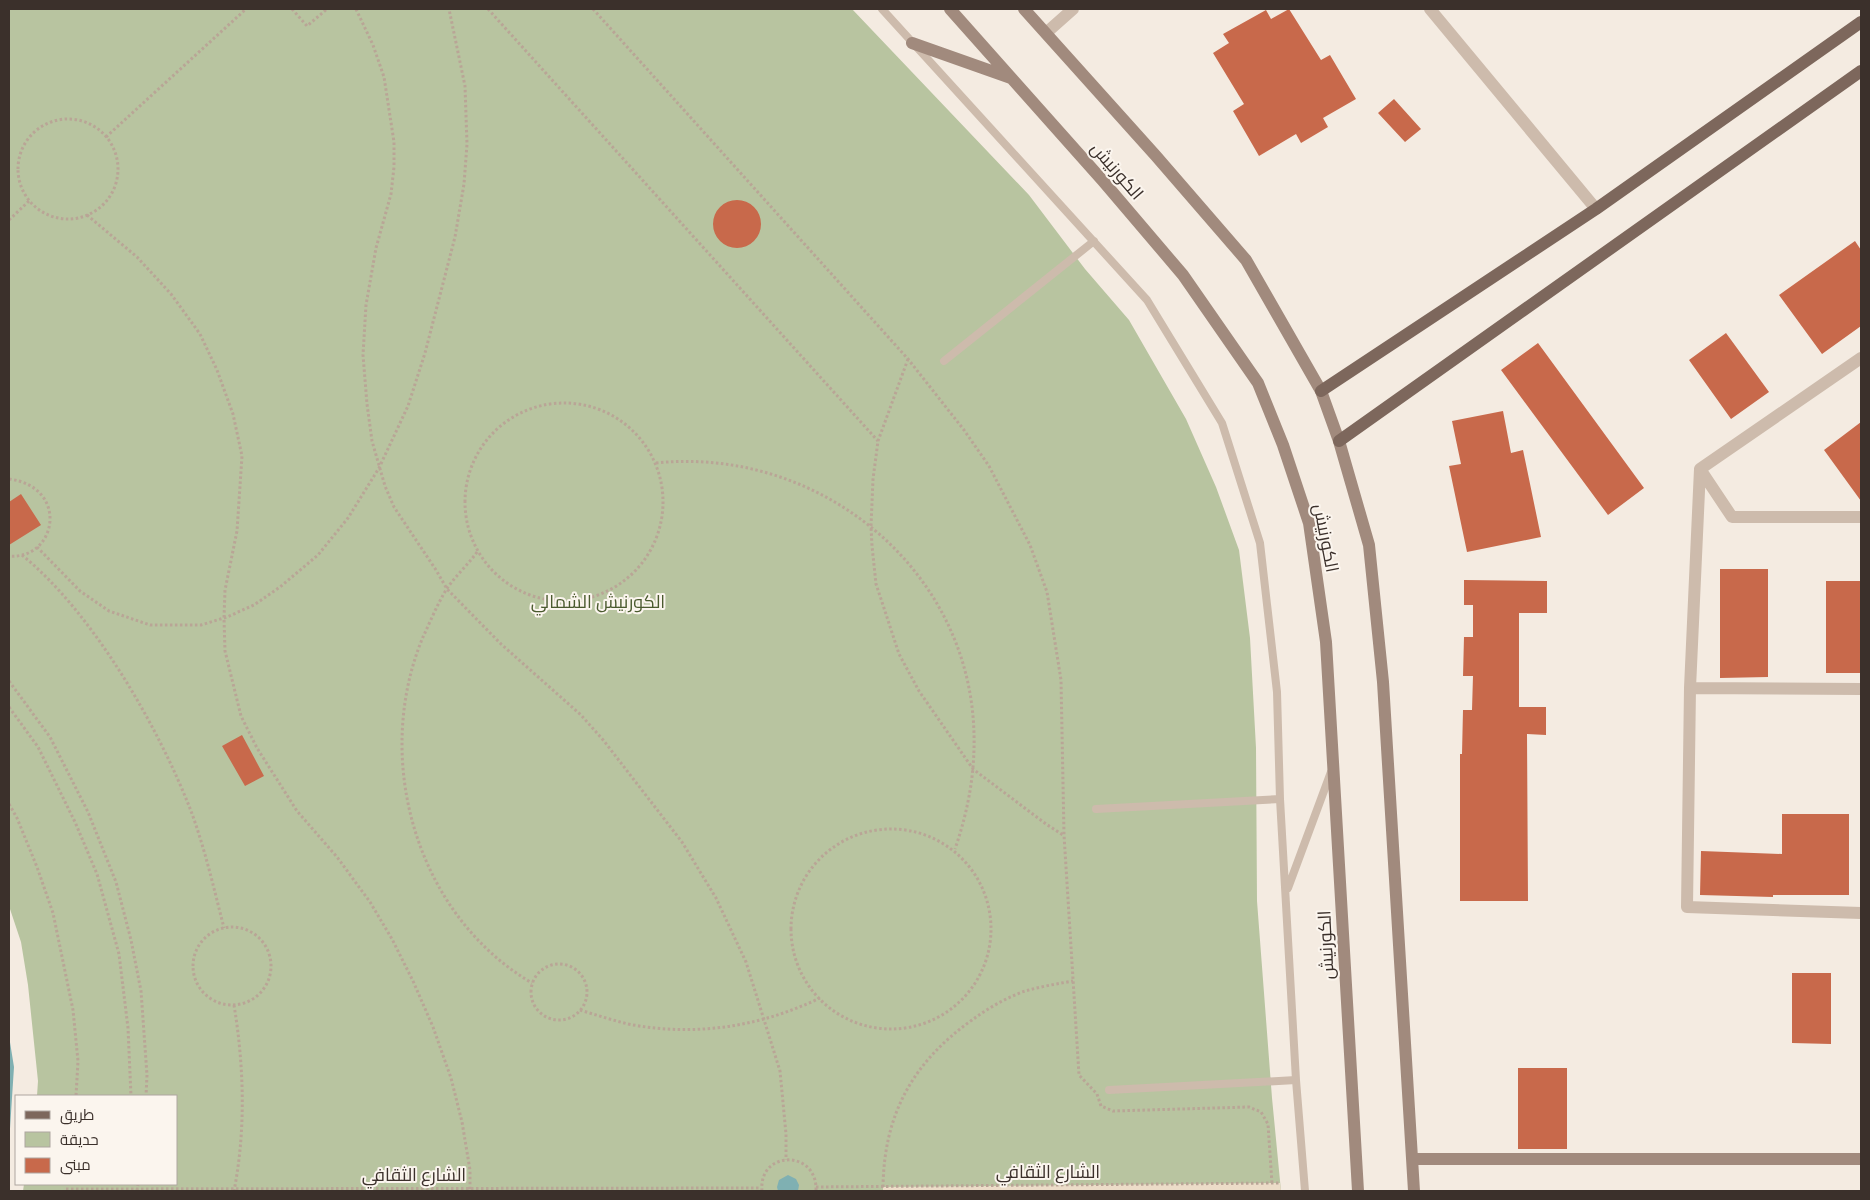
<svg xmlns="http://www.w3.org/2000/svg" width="1870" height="1200" font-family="'Exo 2',Cairo,sans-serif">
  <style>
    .green { fill: #b8c4a0 }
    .plaza { fill: #ecdcc8 }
    .water { fill: #7fb0b2 }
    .building { fill: #c8694b }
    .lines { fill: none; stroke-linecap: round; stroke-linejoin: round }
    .path { stroke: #b9a596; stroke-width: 3; stroke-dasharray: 2.5 2.5; stroke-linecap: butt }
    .service { stroke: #cdbbac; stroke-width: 8 }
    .minor { stroke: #cdbbac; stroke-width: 12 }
    .secondary { stroke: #a18a7d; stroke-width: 12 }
    .primary { stroke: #7d675c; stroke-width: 12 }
    .labels { text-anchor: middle; stroke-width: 4; stroke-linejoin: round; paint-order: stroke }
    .street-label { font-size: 18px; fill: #3b302b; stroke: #fbf5ee }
    .park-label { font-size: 18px; fill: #4a5a2e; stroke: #fbf5ee }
  </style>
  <rect width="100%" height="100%" fill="#f4ebe1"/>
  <path class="green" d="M9,9H852L1029,195L1085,269L1129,320L1186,419L1216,487L1239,550L1250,638L1256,748L1257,901L1272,1098L1281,1191H23L24,1184H176V1096H37L38,1081L28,985L21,942L9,906Z"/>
  <path class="plaza" d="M1280,1183L1281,1191H883V1187Z"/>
  <path class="water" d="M9,1036L14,1067L9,1144Z
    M788,1175L796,1179L799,1185L798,1191H778L777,1187L779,1180Z"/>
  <path class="building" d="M1289,9L1321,60L1330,55L1356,99L1323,118L1328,127L1301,143L1296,134L1259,156L1233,111L1244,104L1213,53L1229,43L1223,34L1266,10L1271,19Z
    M1394,99L1421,129L1405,142L1378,113Z
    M713 224a24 24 0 1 1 48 0a24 24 0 1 1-48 0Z
    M1855,241L1861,250V326L1822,354L1779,295Z
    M1726,333L1769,392L1731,419L1689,360Z
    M1538,343L1644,488L1608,515L1501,370Z
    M1503,411L1511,453L1523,450L1541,537L1467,552L1449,466L1461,464L1452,421Z
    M1861,422V501L1824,450Z
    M21,494L41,525L9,545V502Z
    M1720,569H1768V677L1720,678Z
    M1464,580L1547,581V613H1519V707H1546V735L1527,734L1528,901H1460V754H1462L1463,710H1472L1473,676H1463L1464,637H1473V605H1464Z
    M1826,581H1861V673H1826Z
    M242,735L264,776L245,786L222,746Z
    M1782,814H1849V895H1773V897L1700,895L1701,851L1782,854Z
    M1792,973H1831V1044L1792,1043Z
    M1518,1068H1567V1149H1518Z"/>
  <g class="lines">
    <path class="path" d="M292,9L307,26L327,9
      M356,9L373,45L384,77L394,142V167L391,194L376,248L366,305L363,355L367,404L372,441L385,486L394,507L436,570L447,589L501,644L581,715L604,741L682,842L716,898L746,962L780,1071L786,1134V1160
      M488,9L878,441
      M593,9L908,359L964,430L989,466L1030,545L1047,592L1061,680L1064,835L1079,1075L1097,1094L1101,1106L1113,1111L1249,1107L1261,1112L1268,1124L1272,1184
      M18 169a50 50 0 1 1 100 0a50 50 0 1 1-100 0Z
      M106,137L246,9
      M87,215L137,257L171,294L200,334L217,370L233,414L242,456L237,531L225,590L224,618L225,651L241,716L257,748L297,811L337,857L370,902L392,939L413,981L433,1027L451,1078L462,1122L470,1170V1191
      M9,220L29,201
      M908,359L878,441L873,479L871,526L872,546L876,584L883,605L899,654L919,691L973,769L1046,824L1063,835
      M465 502a99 99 0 1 1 198 0a99 99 0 1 1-198 0Z
      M656,463C817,446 970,567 974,734C975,774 968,811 955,849
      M9,479C70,487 57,560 9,556
      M37,547L80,591L109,611L150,625H201L227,617L254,605L280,587L318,555L348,518L379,468L408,406L425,353L455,237L464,184L467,144L465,86L449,9
      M477,552C468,565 455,576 446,590C437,605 430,622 423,637C372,759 416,915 532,983
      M22,555C93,613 158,726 191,811C205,849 214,889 224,928
      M9,681L50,737L88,812L116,882L131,940L141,991L147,1075L146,1096
      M9,707L38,747L75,822L97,874L119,954L128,1028L131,1096
      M9,804L17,818L37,867L53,913L73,1010L78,1061L76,1096
      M791 929a100 100 0 1 1 200 0a100 100 0 1 1-200 0Z
      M193 966a39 39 0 1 1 78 0a39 39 0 1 1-78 0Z
      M531 992a28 28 0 1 1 56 0a28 28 0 1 1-56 0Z
      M234,1005C244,1066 246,1130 234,1191
      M580,1010C596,1015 612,1020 628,1024C695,1037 759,1027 820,998
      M816,1187L1280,1183
      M883,1187C884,1114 913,1062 972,1020C987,1009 1004,999 1022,992C1038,987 1056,984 1073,981
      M66,1189L761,1188
      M137,1191L138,1184
      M762,1191C758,1150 818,1149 816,1191"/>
    <path class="service" d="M882,9L1147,300L1222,423L1260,543L1277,692L1280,799L1296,1080L1305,1191
      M944,361L1094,241
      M1096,809L1280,799
      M1288,888L1331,772
      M1109,1090L1296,1080"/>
    <path class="minor" d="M1430,9L1596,209
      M1046,33L1073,9
      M1861,358L1700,469L1732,517H1861
      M1690,688L1700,469
      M1861,689L1690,688L1687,907L1861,913"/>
    <path class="secondary" d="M950,9L1103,181L1183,275L1258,383L1283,445L1309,523L1326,642L1358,1191
      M1024,9L1156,156L1246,260L1321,391L1339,441L1369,545L1383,682L1414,1191
      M912,43L1011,78
      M1412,1159H1861"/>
    <path class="primary" d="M1321,391L1596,209L1861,22
      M1339,441L1861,71"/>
  </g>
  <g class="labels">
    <g class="street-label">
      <text transform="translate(1117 171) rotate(49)" y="6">الكورنيش</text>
      <text transform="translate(1326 538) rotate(79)" y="6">الكورنيش</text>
      <text transform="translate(1326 945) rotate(-93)" y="6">الكورنيش</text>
      <text x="1048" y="1178">الشارع الثقافي</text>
      <text x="414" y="1181">الشارع الثقافي</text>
    </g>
    <g class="park-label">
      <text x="598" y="608">الكورنيش الشمالي</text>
    </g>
  </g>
  <rect width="1870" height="1200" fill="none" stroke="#3b302b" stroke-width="20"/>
  <rect x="15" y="1095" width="162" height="90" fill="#fbf5ee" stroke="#aea6a0"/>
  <rect x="25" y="1111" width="25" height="8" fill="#7d675c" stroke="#aea6a0"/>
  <text x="60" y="1120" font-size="15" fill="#3b302b">طريق</text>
  <rect x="25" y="1132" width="25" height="15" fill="#b8c4a0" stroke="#aea6a0"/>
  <text x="60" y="1145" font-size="15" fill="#3b302b">حديقة</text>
  <rect x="25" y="1158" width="25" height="15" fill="#c8694b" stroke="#aea6a0"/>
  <text x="60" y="1170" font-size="15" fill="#3b302b">مبنى</text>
</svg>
